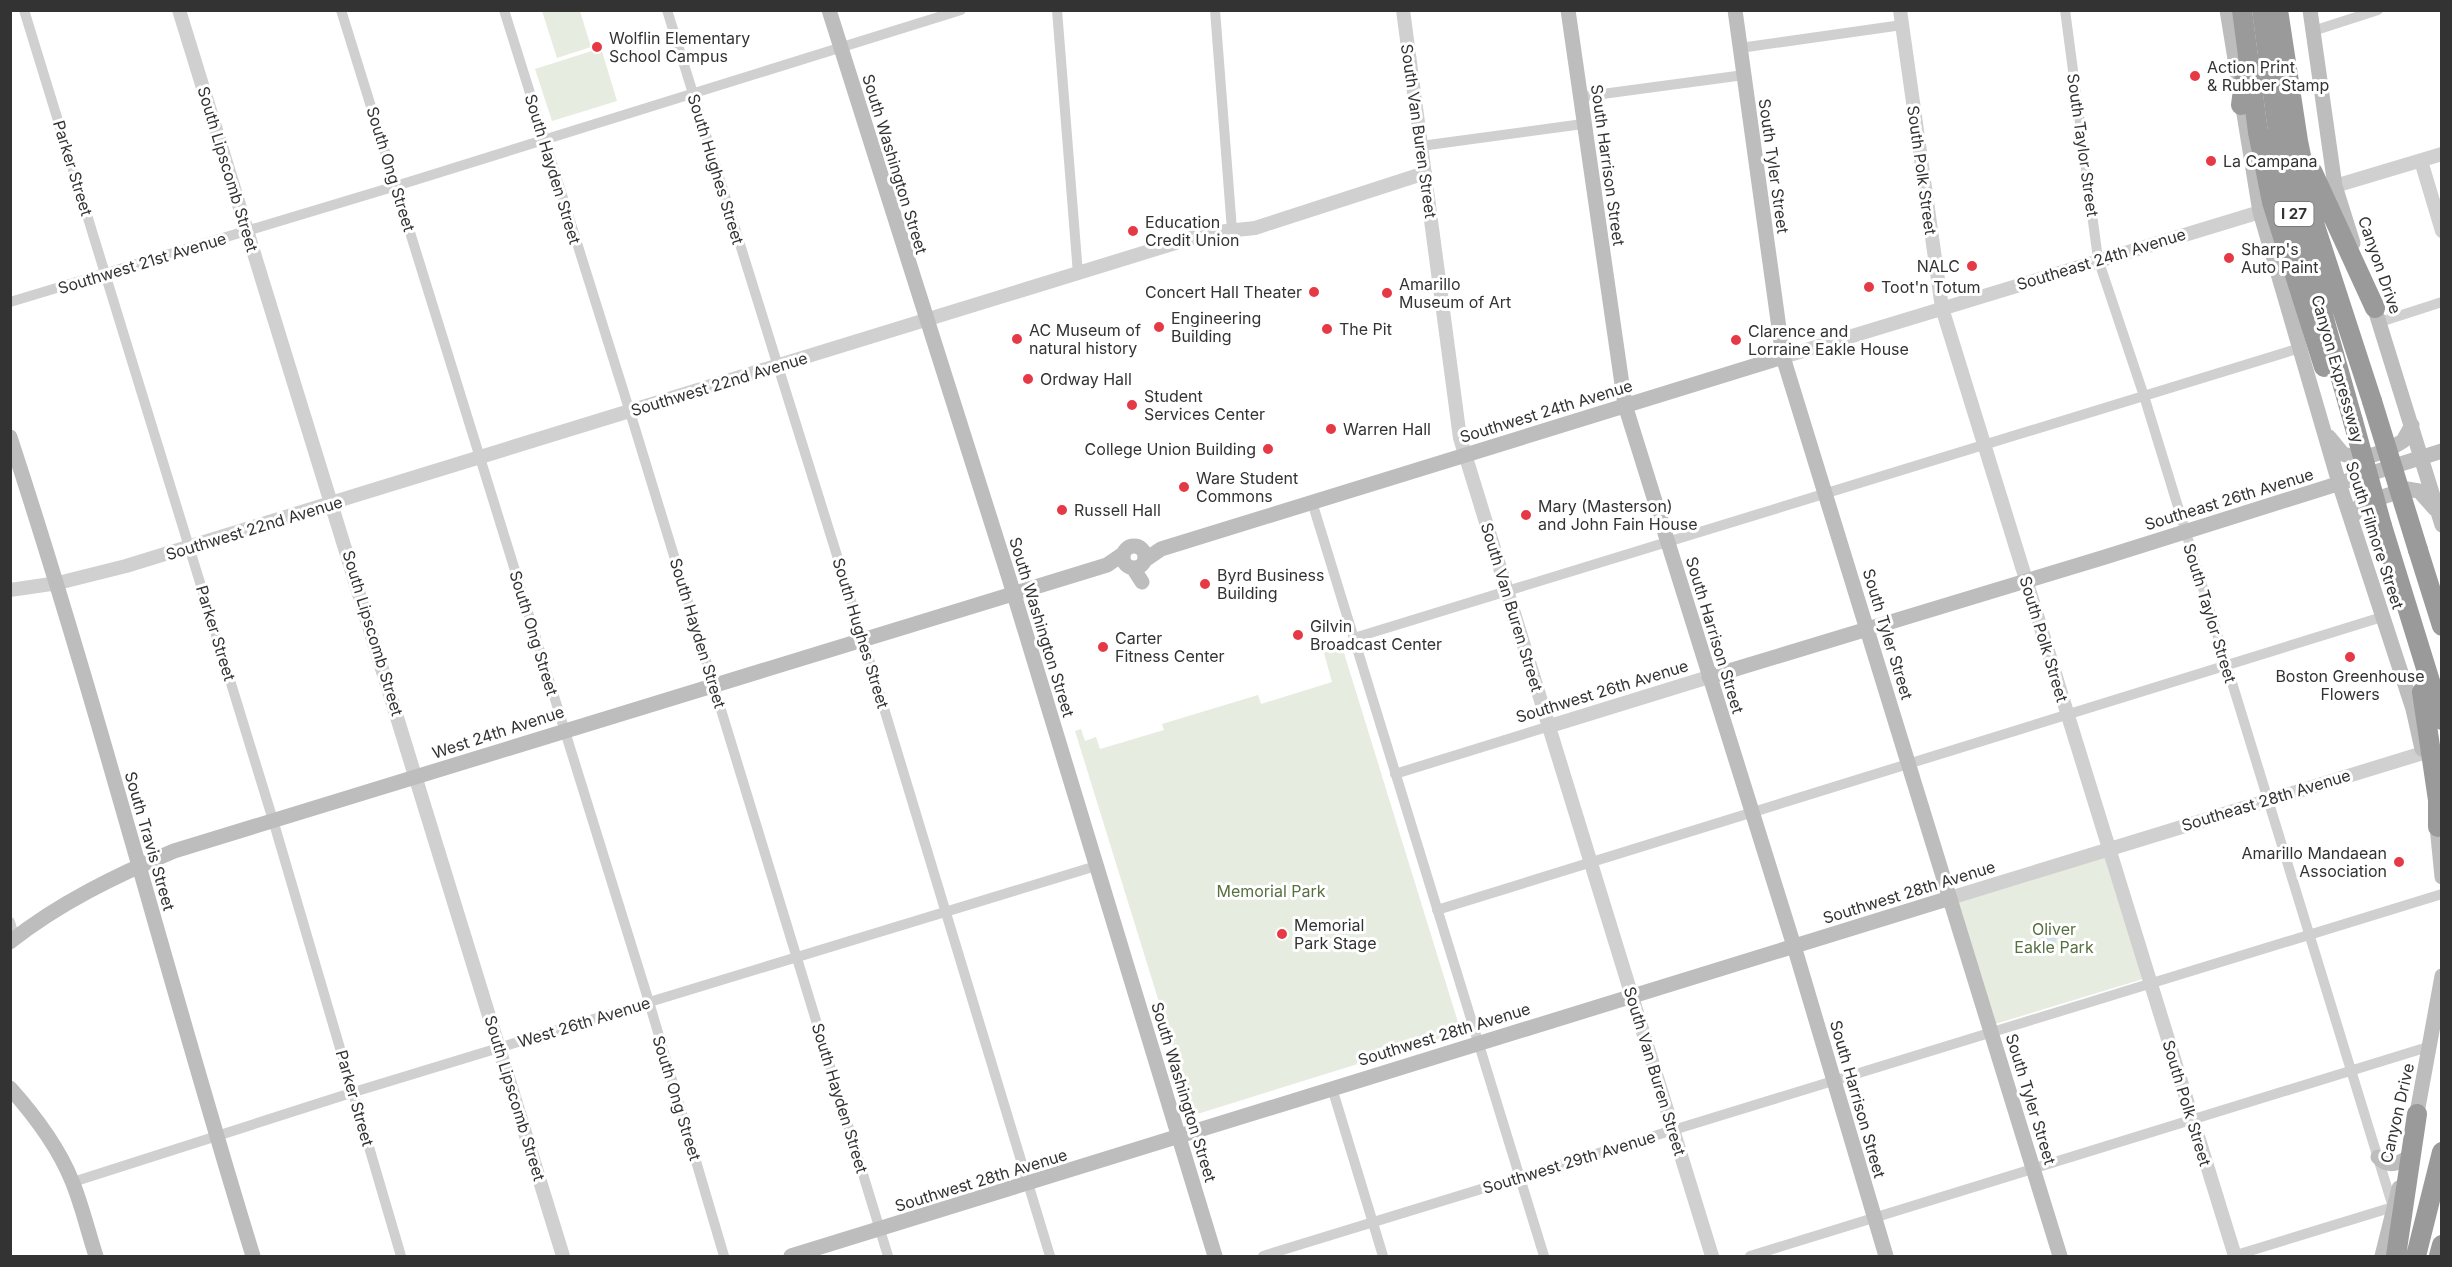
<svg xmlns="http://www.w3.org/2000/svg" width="2452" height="1267" font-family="Inter,sans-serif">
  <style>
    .green { fill: #e6ecdf }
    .water { fill: #cfe2ee }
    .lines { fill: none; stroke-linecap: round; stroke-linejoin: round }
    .minor { stroke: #d0d0d0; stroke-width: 10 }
    .tertiary { stroke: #d0d0d0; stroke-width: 14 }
    .secondary { stroke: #bdbdbd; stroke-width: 15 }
    .motorway { stroke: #9a9a9a; stroke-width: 20 }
    .motorway-bridge { stroke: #9a9a9a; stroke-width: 20 }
    .poi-dot { fill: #e63946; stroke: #fff; stroke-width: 2 }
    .labels { text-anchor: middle; stroke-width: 6; stroke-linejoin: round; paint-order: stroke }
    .shield { fill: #fff; stroke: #707070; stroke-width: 1.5 }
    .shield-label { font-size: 15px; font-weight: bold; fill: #333 }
    .poi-label { font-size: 16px; fill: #333; stroke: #fff; text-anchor: start }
    .street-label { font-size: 16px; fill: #333; stroke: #fff }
    .park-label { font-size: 16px; fill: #56703f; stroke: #fff }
  </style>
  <rect width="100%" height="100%" fill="#fff"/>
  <path class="green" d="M542,11H580L591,47L557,58Z
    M601,48L617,101L552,121L535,69Z
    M1340,640L1461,1032L1194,1115L1075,731L1081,729L1085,741L1096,737L1100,749L1164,730L1162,724L1258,695L1261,704L1332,682L1324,653L1331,650L1329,643Z
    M2104,855L2143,979L1995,1024L1957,900Z"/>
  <path class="water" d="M2042 939a7 7 0 1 1 14 0a7 7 0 1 1-14 0Z"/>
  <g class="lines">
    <path class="minor" d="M24,10L273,820L401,1256
      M341,10L649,1002L724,1256
      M504,10L630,412L888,1256
      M667,10L863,639L1050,1256
      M1057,10L1078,274
      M1215,10L1232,230
      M2065,10L2098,259L2144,396L2393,1207L2233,1256
      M2313,31L2378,10
      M1740,48L1902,25
      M1580,97L1744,75
      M1421,146L1583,124
      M10,302L396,186L961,10
      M2380,322L2442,302
      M1312,502L1544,1256
      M1354,638L2300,348
      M1395,774L1550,726
      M1437,910L2382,617
      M10,922L15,938
      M1332,1088L1383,1256
      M73,1182L354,1092L1096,866
      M1263,1256L2442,894
      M1750,1256L2431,1046"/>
    <path class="tertiary" d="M179,10L563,1256
      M1403,10L1460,438L1712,1256
      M1900,10L1942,308L2235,1256
      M2421,161L2442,231
      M2335,186L2442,154
      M1783,357L2260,212
      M10,590L58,583L126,566L1208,233L1255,228L1425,173
      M1550,726L1709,677
      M1950,898L2423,753"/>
    <path class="secondary" d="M829,10L1009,578L1215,1256
      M1568,10L1625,405L1794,946L1886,1256
      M1735,10L1783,357L2060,1256
      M2227,10L2260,212L2339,483L2413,709L2422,749
      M2310,10L2335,186L2353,243
      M2372,300L2442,525
      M10,437C99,708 169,984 253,1256
      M2329,437L2343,454L2359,459L2386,451L2403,441L2412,425
      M2351,519L2361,504L2407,489L2419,491L2435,509
      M1123 557a11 11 0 1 1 22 0a11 11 0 1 1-22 0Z
      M1145,560L1161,549L1783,357
      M1133,568L1142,582
      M1709,677L2105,557L2442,451
      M2436,816L2442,877
      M10,942C59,903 117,875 174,851L1107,565L1123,554
      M10,1088C35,1116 58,1146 72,1181C82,1205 88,1232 96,1256
      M2415,1124L2442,976
      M2378,1157C2387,1167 2396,1165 2407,1158
      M791,1256L1950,898
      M2382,1256L2399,1188"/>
    <path class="motorway" d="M2262,10L2278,132L2290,199L2353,421
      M2278,10L2298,141L2315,226L2372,401
      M2241,105L2246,67
      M2258,132L2272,202L2324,367
      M2313,173L2375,308
      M2382,526L2442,720
      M2418,550L2442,626
      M2422,692L2438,800V827
      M2396,1256L2417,1114
      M2416,1256L2442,1152
      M2439,1256L2442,1245"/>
    <path class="motorway-bridge" d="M2242,10L2258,132
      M2372,401L2418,550
      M2353,421L2382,526"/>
  </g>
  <g class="poi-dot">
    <circle cx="597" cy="47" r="6"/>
    <circle cx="2195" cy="76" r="6"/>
    <circle cx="2211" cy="161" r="6"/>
    <circle cx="1133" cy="231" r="6"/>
    <circle cx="2229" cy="258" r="6"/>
    <circle cx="1972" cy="266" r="6"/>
    <circle cx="1869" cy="287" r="6"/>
    <circle cx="1314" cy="292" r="6"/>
    <circle cx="1387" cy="293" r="6"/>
    <circle cx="1159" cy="327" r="6"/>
    <circle cx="1327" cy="329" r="6"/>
    <circle cx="1017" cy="339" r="6"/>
    <circle cx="1736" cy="340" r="6"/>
    <circle cx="1028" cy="379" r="6"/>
    <circle cx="1132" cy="405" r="6"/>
    <circle cx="1331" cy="429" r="6"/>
    <circle cx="1268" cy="449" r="6"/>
    <circle cx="1184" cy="487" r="6"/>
    <circle cx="1062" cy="510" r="6"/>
    <circle cx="1526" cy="515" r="6"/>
    <circle cx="1205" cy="584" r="6"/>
    <circle cx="1298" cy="635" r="6"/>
    <circle cx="1103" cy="647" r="6"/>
    <circle cx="2350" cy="657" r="6"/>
    <circle cx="2399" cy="862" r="6"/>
    <circle cx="1282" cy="934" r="6"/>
  </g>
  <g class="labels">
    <rect class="shield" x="2274.5" y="202" width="39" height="24" rx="4.5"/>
    <g class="shield-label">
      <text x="2294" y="219">I 27</text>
    </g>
    <g class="poi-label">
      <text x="609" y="44">Wolflin Elementary<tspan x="609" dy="18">School Campus</tspan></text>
      <text x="2207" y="73">Action Print<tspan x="2207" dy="18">&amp; Rubber Stamp</tspan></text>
      <text x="2223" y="167">La Campana</text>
      <text x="1145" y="228">Education<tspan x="1145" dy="18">Credit Union</tspan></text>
      <text x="2241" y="255">Sharp's<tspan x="2241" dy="18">Auto Paint</tspan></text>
      <text x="1960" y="272" text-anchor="end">NALC</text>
      <text x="1399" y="290">Amarillo<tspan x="1399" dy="18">Museum of Art</tspan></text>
      <text x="1881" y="293">Toot'n Totum</text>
      <text x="1302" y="298" text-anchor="end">Concert Hall Theater</text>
      <text x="1171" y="324">Engineering<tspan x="1171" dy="18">Building</tspan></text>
      <text x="1339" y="335">The Pit</text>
      <text x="1029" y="336">AC Museum of<tspan x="1029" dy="18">natural history</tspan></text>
      <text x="1748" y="337">Clarence and<tspan x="1748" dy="18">Lorraine Eakle House</tspan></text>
      <text x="1040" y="385">Ordway Hall</text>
      <text x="1144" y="402">Student<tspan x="1144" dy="18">Services Center</tspan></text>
      <text x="1343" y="435">Warren Hall</text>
      <text x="1256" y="455" text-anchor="end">College Union Building</text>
      <text x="1196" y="484">Ware Student<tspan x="1196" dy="18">Commons</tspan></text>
      <text x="1538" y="512">Mary (Masterson)<tspan x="1538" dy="18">and John Fain House</tspan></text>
      <text x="1074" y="516">Russell Hall</text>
      <text x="1217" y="581">Byrd Business<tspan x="1217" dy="18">Building</tspan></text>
      <text x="1310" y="632">Gilvin<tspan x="1310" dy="18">Broadcast Center</tspan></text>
      <text x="1115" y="644">Carter<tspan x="1115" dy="18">Fitness Center</tspan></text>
      <text x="2350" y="682" text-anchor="middle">Boston Greenhouse<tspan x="2350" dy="18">Flowers</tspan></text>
      <text x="2387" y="859" text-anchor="end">Amarillo Mandaean<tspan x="2387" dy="18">Association</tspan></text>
      <text x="1294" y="931">Memorial<tspan x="1294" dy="18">Park Stage</tspan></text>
    </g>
    <g class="street-label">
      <text transform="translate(1419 131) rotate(82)" y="6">South Van Buren Street</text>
      <text transform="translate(2083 145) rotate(82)" y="6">South Taylor Street</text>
      <text transform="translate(895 164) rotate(73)" y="6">South Washington Street</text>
      <text transform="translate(1608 165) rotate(82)" y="6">South Harrison Street</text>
      <text transform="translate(1774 166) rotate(82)" y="6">South Tyler Street</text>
      <text transform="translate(73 168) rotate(73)" y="6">Parker Street</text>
      <text transform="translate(228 169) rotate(73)" y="6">South Lipscomb Street</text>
      <text transform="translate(391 169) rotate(73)" y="6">South Ong Street</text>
      <text transform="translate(553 169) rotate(73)" y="6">South Hayden Street</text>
      <text transform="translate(716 169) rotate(73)" y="6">South Hughes Street</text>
      <text transform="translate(1922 170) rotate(82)" y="6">South Polk Street</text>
      <text transform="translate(2101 259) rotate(-17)" y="6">Southeast 24th Avenue</text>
      <text transform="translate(142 263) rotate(-17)" y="6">Southwest 21st Avenue</text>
      <text transform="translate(2380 265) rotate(71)" y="6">Canyon Drive</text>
      <text transform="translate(2338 369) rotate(74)" y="6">Canyon Expressway</text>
      <text transform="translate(719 384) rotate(-17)" y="6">Southwest 22nd Avenue</text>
      <text transform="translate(1546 411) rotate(-17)" y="6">Southwest 24th Avenue</text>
      <text transform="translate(2229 499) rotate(-17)" y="6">Southeast 26th Avenue</text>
      <text transform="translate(254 528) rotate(-17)" y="6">Southwest 22nd Avenue</text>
      <text transform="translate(2375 535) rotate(72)" y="6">South Filmore Street</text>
      <text transform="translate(1512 607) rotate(73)" y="6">South Van Buren Street</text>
      <text transform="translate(2210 613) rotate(73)" y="6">South Taylor Street</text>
      <text transform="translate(1042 627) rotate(73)" y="6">South Washington Street</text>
      <text transform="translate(216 633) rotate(73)" y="6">Parker Street</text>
      <text transform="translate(373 633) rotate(73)" y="6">South Lipscomb Street</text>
      <text transform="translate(534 633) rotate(73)" y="6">South Ong Street</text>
      <text transform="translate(698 633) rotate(73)" y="6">South Hayden Street</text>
      <text transform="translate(861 633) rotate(73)" y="6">South Hughes Street</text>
      <text transform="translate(1888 634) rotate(73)" y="6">South Tyler Street</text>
      <text transform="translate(1715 635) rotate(73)" y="6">South Harrison Street</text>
      <text transform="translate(2044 639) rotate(73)" y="6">South Polk Street</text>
      <text transform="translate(1602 691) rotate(-17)" y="6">Southwest 26th Avenue</text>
      <text transform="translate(498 732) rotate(-18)" y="6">West 24th Avenue</text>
      <text transform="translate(2266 800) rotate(-17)" y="6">Southeast 28th Avenue</text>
      <text transform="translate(150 841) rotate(74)" y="6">South Travis Street</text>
      <text transform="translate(1909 892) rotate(-17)" y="6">Southwest 28th Avenue</text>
      <text transform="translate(584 1022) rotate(-17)" y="6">West 26th Avenue</text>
      <text transform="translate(1444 1034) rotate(-17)" y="6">Southwest 28th Avenue</text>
      <text transform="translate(1655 1071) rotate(73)" y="6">South Van Buren Street</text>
      <text transform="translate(1184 1092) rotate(73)" y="6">South Washington Street</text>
      <text transform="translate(355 1098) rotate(74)" y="6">Parker Street</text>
      <text transform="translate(515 1098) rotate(73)" y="6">South Lipscomb Street</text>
      <text transform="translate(677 1098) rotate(73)" y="6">South Ong Street</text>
      <text transform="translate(840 1098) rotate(73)" y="6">South Hayden Street</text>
      <text transform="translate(1858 1099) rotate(74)" y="6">South Harrison Street</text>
      <text transform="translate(2031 1099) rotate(73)" y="6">South Tyler Street</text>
      <text transform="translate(2187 1103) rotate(73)" y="6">South Polk Street</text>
      <text transform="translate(2397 1113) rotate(-77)" y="6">Canyon Drive</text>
      <text transform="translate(1569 1162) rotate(-17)" y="6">Southwest 29th Avenue</text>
      <text transform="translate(981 1180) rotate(-17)" y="6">Southwest 28th Avenue</text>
    </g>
    <g class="park-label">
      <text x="1271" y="897">Memorial Park</text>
      <text x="2054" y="935">Oliver<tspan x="2054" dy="18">Eakle Park</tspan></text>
    </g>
  </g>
  <rect width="2452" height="1267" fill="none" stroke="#333333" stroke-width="24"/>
</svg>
